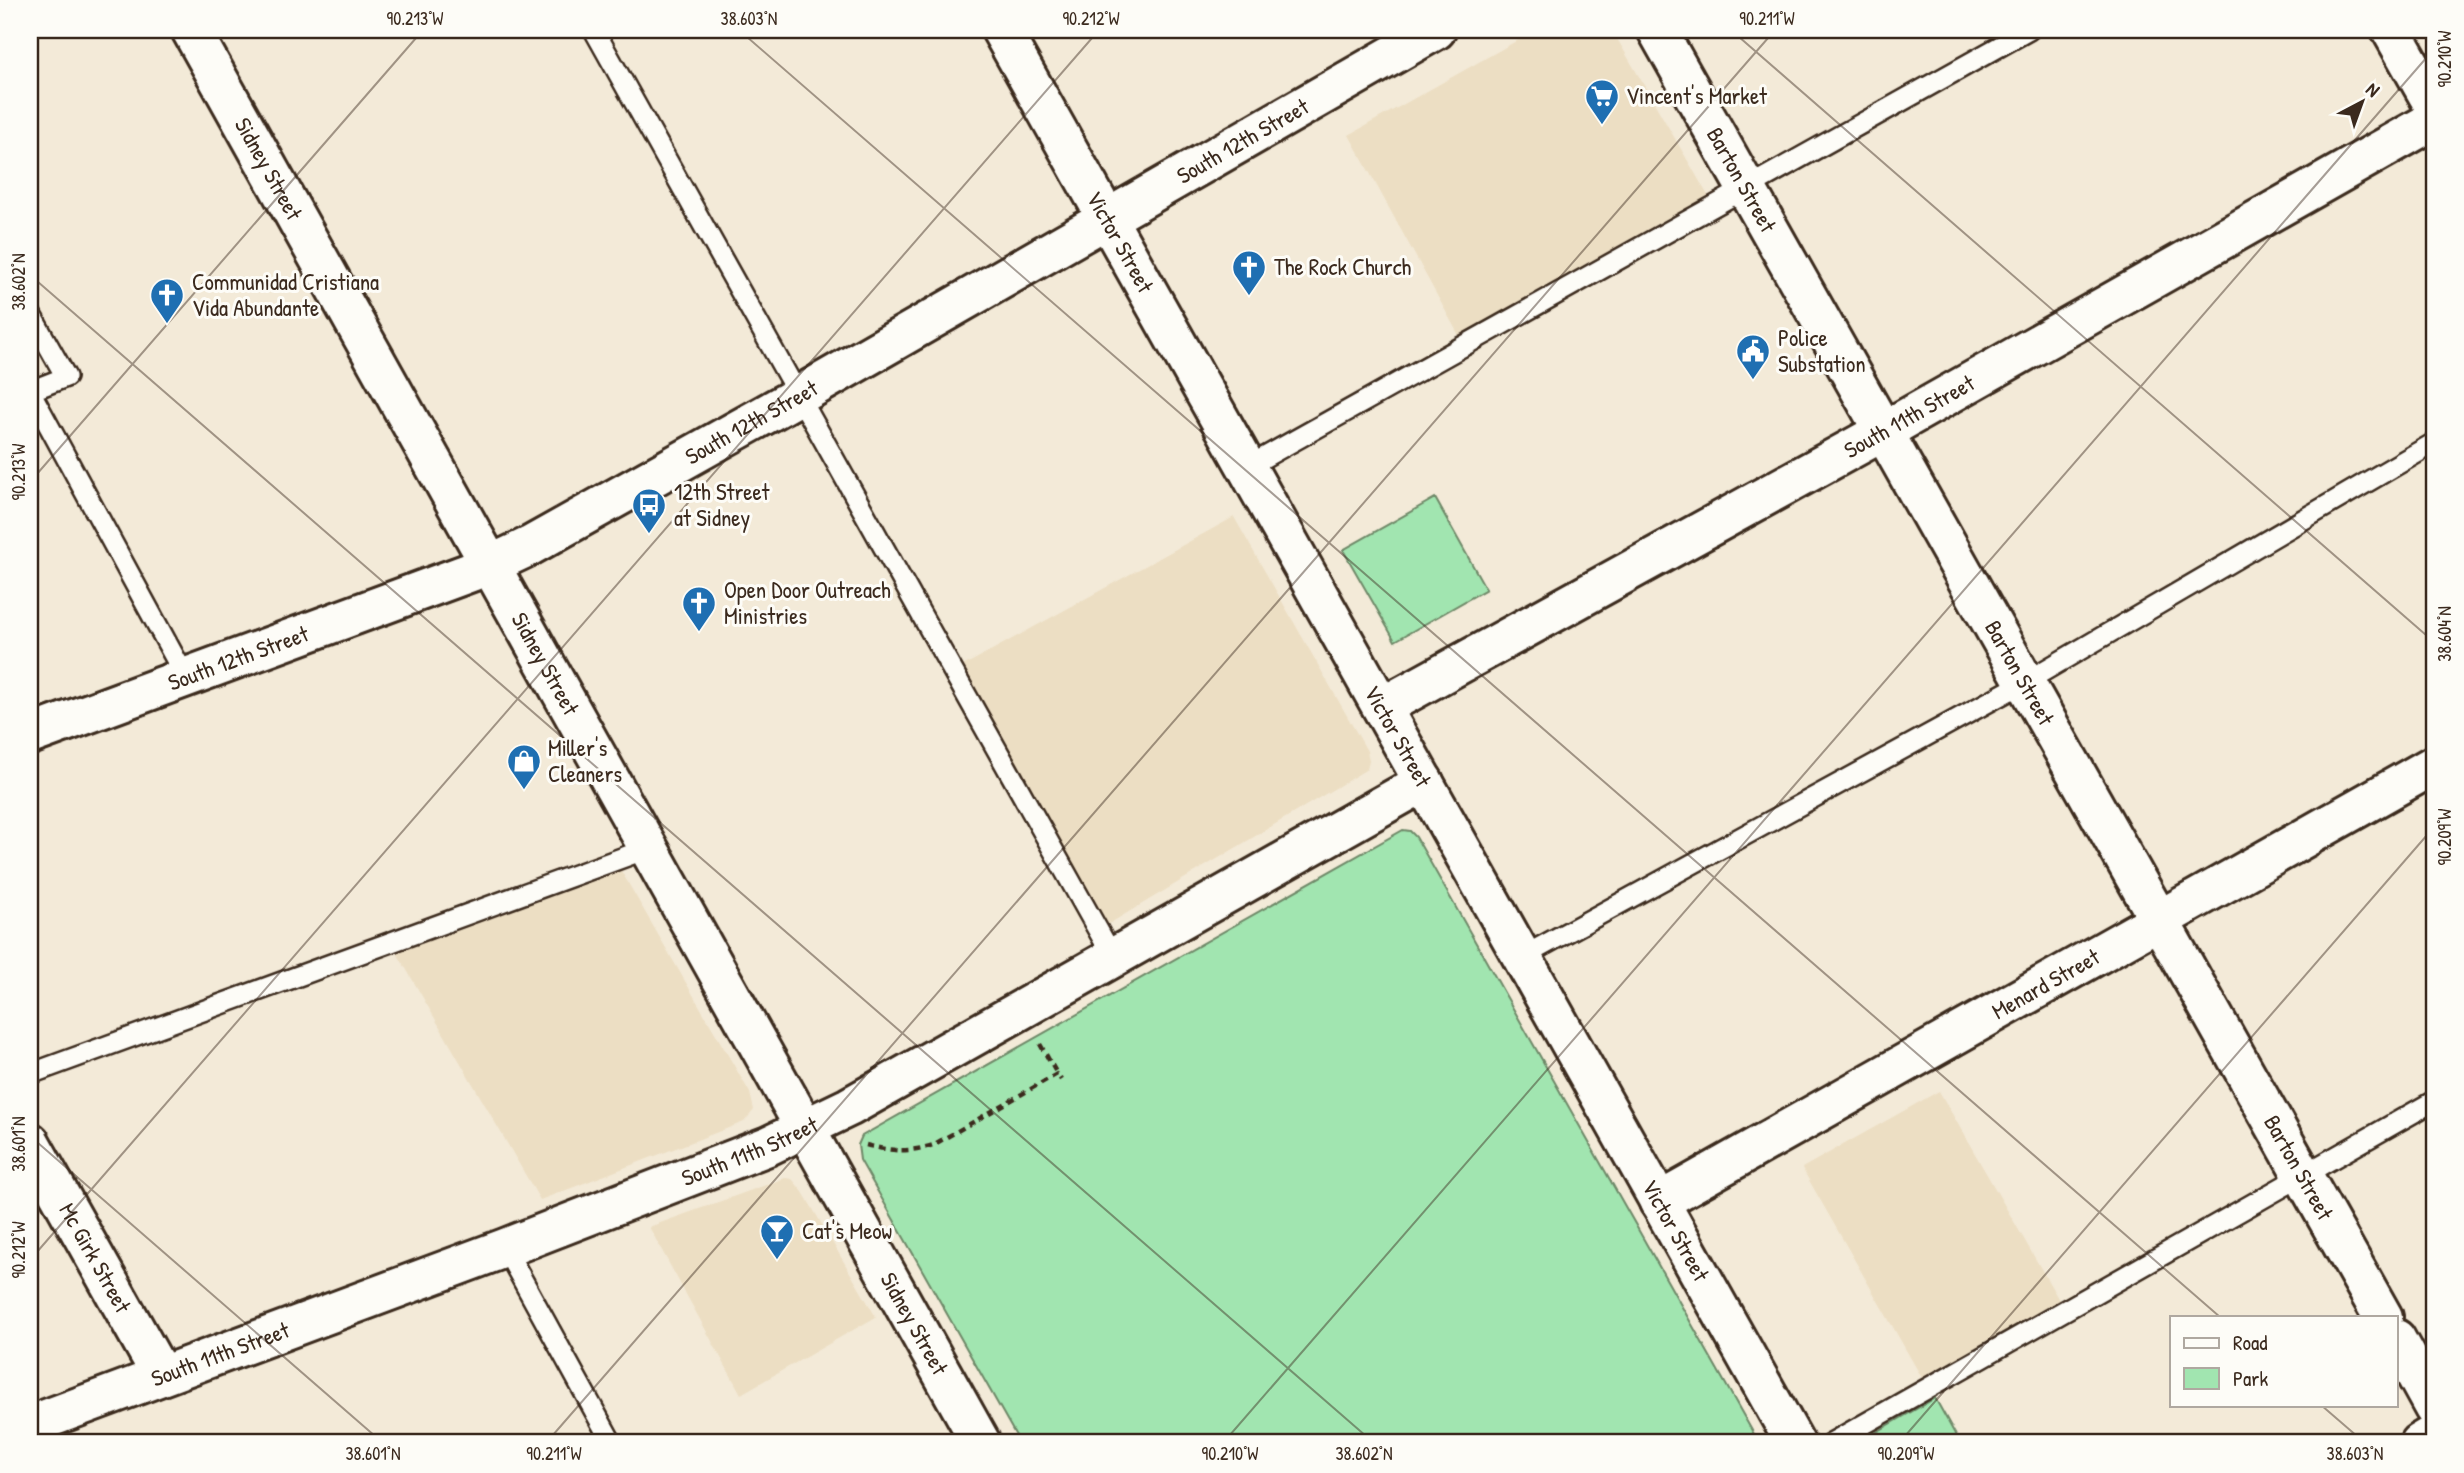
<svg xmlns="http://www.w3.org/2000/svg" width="2464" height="1473" font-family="'Patrick Hand',sans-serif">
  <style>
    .built { fill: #ecdec3 }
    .green { fill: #a1e5b0; stroke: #6e8867; stroke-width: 2 }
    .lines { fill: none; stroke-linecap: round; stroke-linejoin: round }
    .lane-casing { stroke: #3b2a1e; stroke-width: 24 }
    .street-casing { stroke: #3b2a1e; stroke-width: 44 }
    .secondary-casing { stroke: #3b2a1e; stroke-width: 44 }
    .path { stroke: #3b2a1e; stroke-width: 4.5; stroke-dasharray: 7 5; stroke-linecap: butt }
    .lane { stroke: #fdfcf7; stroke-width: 19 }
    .street { stroke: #fdfcf7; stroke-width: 38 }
    .secondary { stroke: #fdfcf7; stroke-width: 38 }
    .ticks { fill: none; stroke: #3b2a1e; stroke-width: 2; stroke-opacity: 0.45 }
    .labels { text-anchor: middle; stroke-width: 6; stroke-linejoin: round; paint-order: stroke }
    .poi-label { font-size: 23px; fill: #3b2a1e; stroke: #fdfcf7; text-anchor: start }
    .street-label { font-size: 23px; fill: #3b2a1e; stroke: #fdfcf7 }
    .neatline { fill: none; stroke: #3b2a1e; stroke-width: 2.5 }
    .ticks-label { font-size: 18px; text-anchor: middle; fill: #3b2a1e }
  </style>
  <rect width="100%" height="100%" fill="#f3ead8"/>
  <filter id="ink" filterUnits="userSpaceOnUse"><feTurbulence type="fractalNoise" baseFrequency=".0143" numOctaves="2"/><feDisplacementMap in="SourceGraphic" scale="14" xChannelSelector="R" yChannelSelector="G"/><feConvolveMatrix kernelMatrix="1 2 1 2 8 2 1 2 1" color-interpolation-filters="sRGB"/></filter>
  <g filter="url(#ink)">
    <path class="built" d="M1536,30H1612L1710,199L1462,341L1349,135Z
      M1234,517L1367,751L1369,760L1367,769L1107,925L963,666Z
      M609,850L750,1093L754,1110L744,1122L540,1200L386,934Z
      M1939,1091L2059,1300L1922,1378L1802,1168Z
      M785,1178L792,1179L803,1192L876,1317L741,1394L649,1227Z"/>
    <path class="green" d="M1435,498L1486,589L1395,641L1343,550Z
      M1403,830L1410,831L1416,837L1759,1443H1020L860,1160L858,1145L862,1136Z
      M1935,1398L1960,1443H1858Z"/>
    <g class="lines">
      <g class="lane-casing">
        <path id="lane" d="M594,30L1113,957
          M30,313L66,377L30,391
          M30,391L186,678
          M1247,467L2029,30
          M1522,957L2025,682L2434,443
          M30,1074L649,848
          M505,1248L612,1443
          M1831,1443L2434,1101"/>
      </g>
      <g class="street-casing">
        <g id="street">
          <path id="s1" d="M1001,30L1795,1443"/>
          <path id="s2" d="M1657,30L2383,1317"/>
          <path d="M2391,30L2434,106"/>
          <path id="s3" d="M1382,707L1884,431L2434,120"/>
          <path id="s4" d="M30,735L490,565"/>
          <path id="s5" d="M30,1142L161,1375"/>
          <path id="s6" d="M1659,1202L2434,765"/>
          <path d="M2396,1339L2434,1408"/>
          <path id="s7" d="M30,1425L505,1248L768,1146L849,1107L1424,782"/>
          <path d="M2419,1443L2434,1434"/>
        </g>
      </g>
      <g class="secondary-casing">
        <g id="secondary">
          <path id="s8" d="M191,30L981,1443"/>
          <path id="s9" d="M490,565L530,546L800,395L1436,30"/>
        </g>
      </g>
      <path class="path" d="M1040,1044L1057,1074
        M866,1145C890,1151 909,1153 933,1145L1057,1074L1061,1080"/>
      <use href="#lane" class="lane"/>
      <use href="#street" class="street"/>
      <use href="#secondary" class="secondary"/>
    </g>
  </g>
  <path class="ticks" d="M739,30L2220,1317M1731,30L2434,642M30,275L1374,1443M30,482L423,30M30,1136L383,1443M30,1260L1099,30M2321,1405L2365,1443M546,1443L1775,30M1223,1443L2434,49M1899,1443L2434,827"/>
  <defs>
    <g id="supermarket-pin" transform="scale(1.75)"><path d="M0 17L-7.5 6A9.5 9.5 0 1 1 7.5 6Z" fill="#1f6fb2" stroke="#fdfcf7"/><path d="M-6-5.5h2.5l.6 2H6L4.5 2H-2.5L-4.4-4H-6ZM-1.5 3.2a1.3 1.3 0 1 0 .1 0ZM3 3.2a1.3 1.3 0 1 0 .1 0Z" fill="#fff"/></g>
    <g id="church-pin" transform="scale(1.75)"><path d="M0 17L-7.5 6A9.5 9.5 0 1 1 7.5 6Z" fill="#1f6fb2" stroke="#fdfcf7"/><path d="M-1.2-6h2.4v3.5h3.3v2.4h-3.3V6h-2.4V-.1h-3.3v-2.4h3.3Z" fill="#fff"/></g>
    <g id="civic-pin" transform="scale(1.75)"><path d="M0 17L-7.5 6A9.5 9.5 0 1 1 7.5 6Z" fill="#1f6fb2" stroke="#fdfcf7"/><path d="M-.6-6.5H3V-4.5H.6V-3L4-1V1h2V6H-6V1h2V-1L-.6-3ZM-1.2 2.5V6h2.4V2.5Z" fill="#fff"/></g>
    <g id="bus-pin" transform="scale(1.75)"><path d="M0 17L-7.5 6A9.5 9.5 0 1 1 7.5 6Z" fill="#1f6fb2" stroke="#fdfcf7"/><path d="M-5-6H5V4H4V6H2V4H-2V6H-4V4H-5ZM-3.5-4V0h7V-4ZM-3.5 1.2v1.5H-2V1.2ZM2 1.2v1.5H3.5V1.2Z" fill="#fff"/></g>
    <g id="shop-pin" transform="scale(1.75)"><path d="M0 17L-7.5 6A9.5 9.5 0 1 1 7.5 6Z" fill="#1f6fb2" stroke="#fdfcf7"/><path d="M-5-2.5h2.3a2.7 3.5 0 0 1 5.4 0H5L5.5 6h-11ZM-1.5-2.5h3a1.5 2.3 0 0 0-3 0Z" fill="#fff"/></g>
    <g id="bar-pin" transform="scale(1.75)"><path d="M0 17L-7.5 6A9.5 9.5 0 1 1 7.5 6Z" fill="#1f6fb2" stroke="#fdfcf7"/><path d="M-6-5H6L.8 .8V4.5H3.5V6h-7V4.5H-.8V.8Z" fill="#fff"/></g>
  </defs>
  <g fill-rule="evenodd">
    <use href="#supermarket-pin" x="1602" y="96"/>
    <use href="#church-pin" x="1249" y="267"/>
    <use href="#church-pin" x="167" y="295"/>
    <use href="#civic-pin" x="1753" y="351"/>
    <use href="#bus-pin" x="649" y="505"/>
    <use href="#church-pin" x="699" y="603"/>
    <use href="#shop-pin" x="524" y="761"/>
    <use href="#bar-pin" x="777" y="1231"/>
  </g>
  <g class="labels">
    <g class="poi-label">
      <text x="1626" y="104">Vincent's Market</text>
      <text x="1274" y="275">The Rock Church</text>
      <text x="192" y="290">Communidad Cristiana<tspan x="192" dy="26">Vida Abundante</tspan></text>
      <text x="1778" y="346">Police<tspan x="1778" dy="26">Substation</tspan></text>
      <text x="674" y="500">12th Street<tspan x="674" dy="26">at Sidney</tspan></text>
      <text x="724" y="598">Open Door Outreach<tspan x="724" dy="26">Ministries</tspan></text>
      <text x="548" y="756">Miller's<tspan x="548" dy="26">Cleaners</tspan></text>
      <text x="802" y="1239">Cat's Meow</text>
    </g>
    <g class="street-label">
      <text dy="8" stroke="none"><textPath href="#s9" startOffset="864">South 12th Street</textPath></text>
      <text dy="8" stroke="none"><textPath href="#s8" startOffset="159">Sidney Street</textPath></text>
      <text dy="8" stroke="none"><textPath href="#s2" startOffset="172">Barton Street</textPath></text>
      <text dy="8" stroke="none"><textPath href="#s1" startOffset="243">Victor Street</textPath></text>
      <text dy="8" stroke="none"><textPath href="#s3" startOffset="602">South 11th Street</textPath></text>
      <text dy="8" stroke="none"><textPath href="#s9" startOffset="298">South 12th Street</textPath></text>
      <text dy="8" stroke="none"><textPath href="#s4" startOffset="222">South 12th Street</textPath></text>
      <text dy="8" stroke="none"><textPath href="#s8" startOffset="726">Sidney Street</textPath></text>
      <text dy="8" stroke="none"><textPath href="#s2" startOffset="738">Barton Street</textPath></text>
      <text dy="8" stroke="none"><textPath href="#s1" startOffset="810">Victor Street</textPath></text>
      <text dy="8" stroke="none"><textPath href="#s6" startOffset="444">Menard Street</textPath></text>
      <text dy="8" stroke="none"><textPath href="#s7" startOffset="770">South 11th Street</textPath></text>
      <text dy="8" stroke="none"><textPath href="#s2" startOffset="1306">Barton Street</textPath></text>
      <text dy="8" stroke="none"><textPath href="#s1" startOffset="1377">Victor Street</textPath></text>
      <text dy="8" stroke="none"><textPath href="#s5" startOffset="133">Mc Girk Street</textPath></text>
      <text dy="8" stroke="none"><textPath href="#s8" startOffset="1482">Sidney Street</textPath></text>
      <text dy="8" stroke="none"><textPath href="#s7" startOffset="203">South 11th Street</textPath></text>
    </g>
  </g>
  <rect width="2464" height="1473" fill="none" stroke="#fdfcf7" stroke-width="77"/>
  <rect x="2170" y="1316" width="228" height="91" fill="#fdfcf7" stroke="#afa8a0" stroke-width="2"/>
  <rect x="2184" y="1338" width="35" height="10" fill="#fdfcf7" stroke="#afa8a0" stroke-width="2"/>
  <text x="2233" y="1350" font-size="21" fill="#3b2a1e">Road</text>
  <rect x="2184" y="1368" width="35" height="21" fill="#a1e5b0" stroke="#afa8a0" stroke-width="2"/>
  <text x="2233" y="1386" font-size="21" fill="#3b2a1e">Park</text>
  <g transform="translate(2362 102) rotate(41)" stroke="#fdfcf7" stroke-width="5" paint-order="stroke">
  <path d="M0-5L12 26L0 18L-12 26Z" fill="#3b2a1e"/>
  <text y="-10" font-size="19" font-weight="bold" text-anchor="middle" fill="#3b2a1e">N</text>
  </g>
  <rect x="38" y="38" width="2388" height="1396" class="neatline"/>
  <g class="ticks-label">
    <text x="415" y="25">90.213°W</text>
    <text x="749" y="25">38.603°N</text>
    <text x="1091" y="25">90.212°W</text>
    <text x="1767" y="25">90.211°W</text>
    <text transform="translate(2445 59) rotate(-90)" y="6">90.210°W</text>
    <text transform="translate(19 282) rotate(-90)" y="6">38.602°N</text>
    <text transform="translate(19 472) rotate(-90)" y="6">90.213°W</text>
    <text transform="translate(2445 634) rotate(-90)" y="6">38.604°N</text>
    <text transform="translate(2445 837) rotate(-90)" y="6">90.209°W</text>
    <text transform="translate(19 1144) rotate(-90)" y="6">38.601°N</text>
    <text transform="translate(19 1250) rotate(-90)" y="6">90.212°W</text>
    <text x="373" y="1460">38.601°N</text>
    <text x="554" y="1460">90.211°W</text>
    <text x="1230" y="1460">90.210°W</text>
    <text x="1364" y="1460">38.602°N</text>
    <text x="1906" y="1460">90.209°W</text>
    <text x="2355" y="1460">38.603°N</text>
  </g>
</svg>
